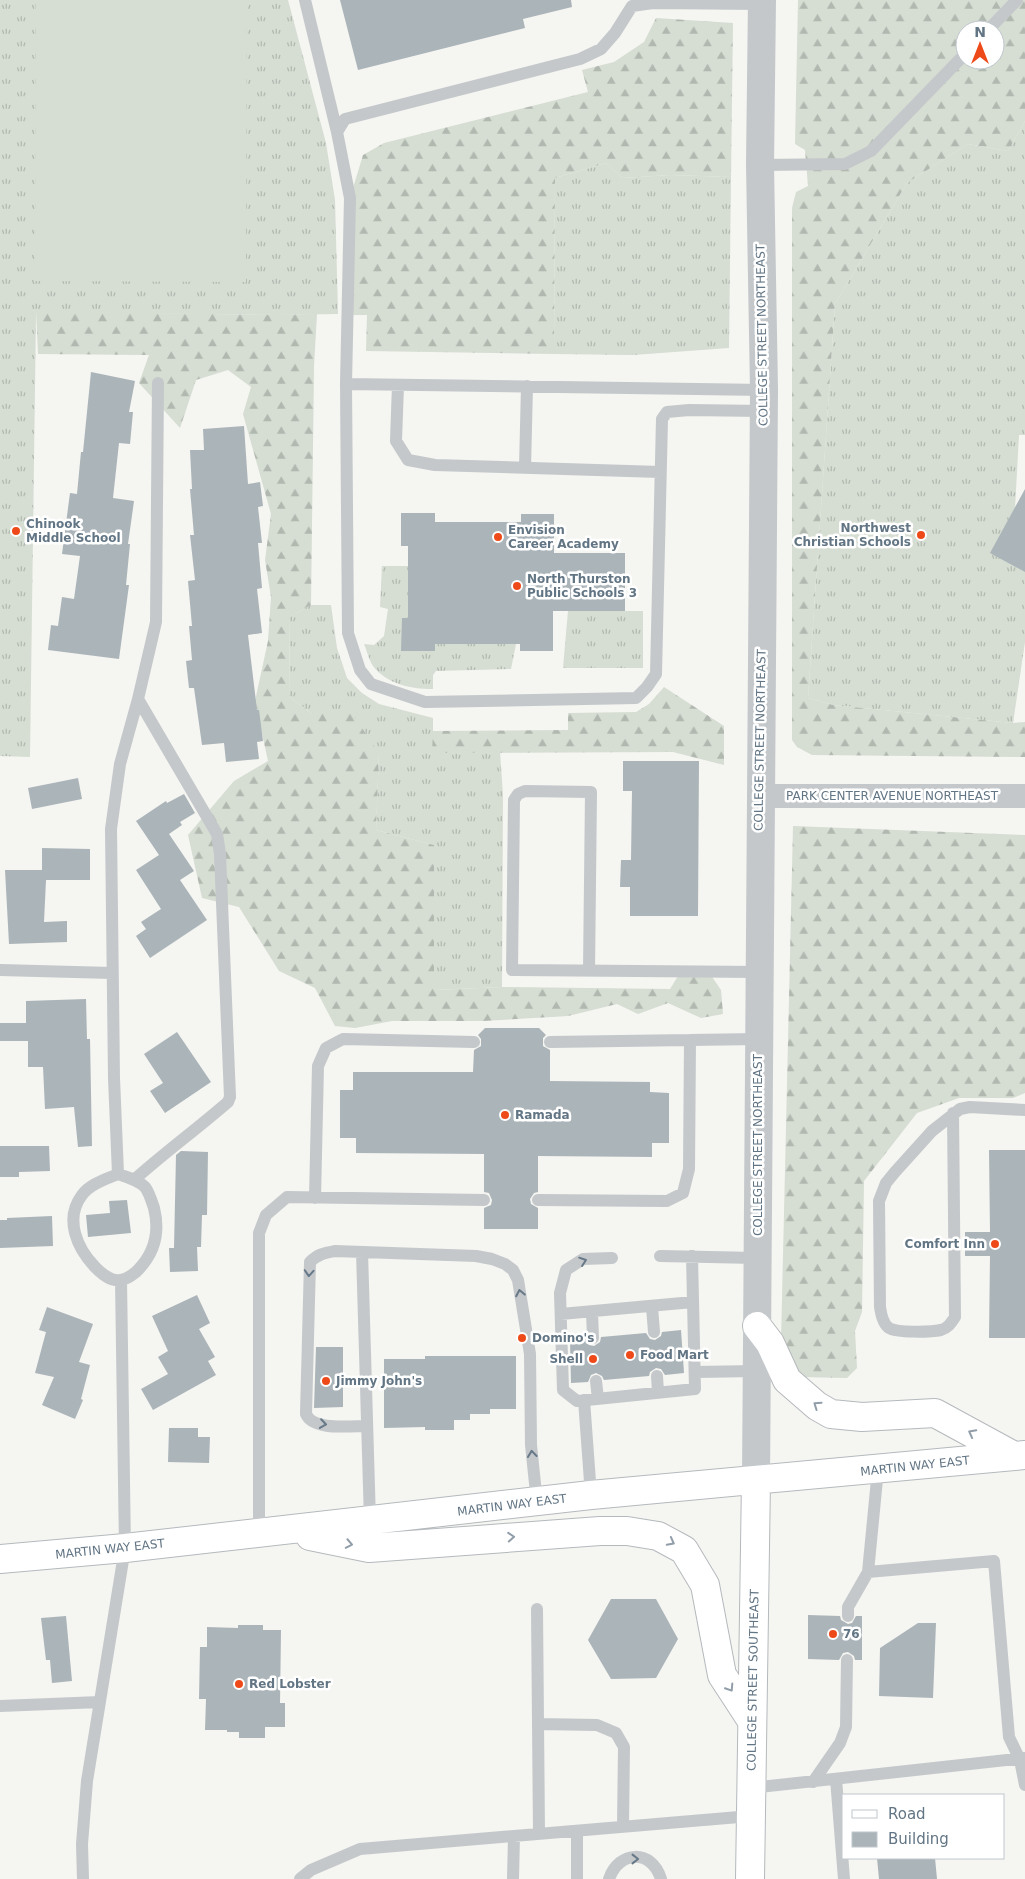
<svg xmlns="http://www.w3.org/2000/svg" width="1025" height="1879" font-family="'DejaVu Sans',sans-serif">
  <style>
    .grass { fill: url(#grass-tufts) }
    .forest { fill: url(#forest-firs); fill-rule: evenodd }
    .garden { fill: #d6ddd2 }
    .building { fill: #abb4b9 }
    .lines { fill: none; stroke-linecap: round; stroke-linejoin: round }
    .primary-casing { stroke: #b5b9bd; stroke-width: 30 }
    .service { stroke: #c4c8cb; stroke-width: 12 }
    .minor { stroke: #c4c8cb; stroke-width: 24 }
    .tertiary { stroke: #c4c8cb; stroke-width: 28 }
    .primary { stroke: #fff; stroke-width: 28 }
    .oneway { stroke: #677988 }
    .oneway2 { stroke: #919ea9 }
    .poi-dot { fill: #ee4a19; stroke: #fff; stroke-width: 2 }
    .labels { text-anchor: middle; stroke-width: 5; stroke-linejoin: round; paint-order: stroke }
    .street-label { font-size: 12px; fill: #627584; stroke: #fff }
    .poi-label { font-size: 12px; font-weight: bold; fill: #627584; stroke: #fff; text-anchor: start }
  </style>
  <defs>
    <pattern id="grass-tufts" width="24" height="20" patternUnits="userSpaceOnUse" patternTransform="scale(1.25)"><rect width="24" height="20" fill="#d6ddd2"/><path d="M3 7l-1-3M5 7V3M7 7l1-3M15 17l-1-3M17 17v-4M19 17l1-3" fill="none" stroke="#b1b8b0"/></pattern>
    <pattern id="forest-firs" width="22" height="20" patternUnits="userSpaceOnUse" patternTransform="scale(1.25)"><rect width="22" height="20" fill="#d6ddd2"/><path d="M5 1l3.5 6h-7zM16 11l3.5 6h-7z" fill="#b1b8b0"/></pattern>
  </defs>
  <rect width="100%" height="100%" fill="#f5f5f1"/>
  <path class="grass" d="M0,0H288L326,143L335,200L338,314L277,315L36,312L30,757L0,756Z
    M1025,121V435H1019L1015,508L1025,572V642L1013,723L833,705L808,698L835,304L907,183L968,144L1008,151Z
    M606,163L622,178L670,175L731,177L729,348L633,355L554,354L555,178Z
    M382,566H408V618H402V651H434L435,644H516L511,669L436,671L433,675V689C410,689 387,684 373,666C369,660 367,651 364,644L374,645L384,636L388,609L380,607Z
    M311,605H331L337,648L347,678L362,693L379,704L433,718V753L500,752L503,795L502,987L434,990V845L376,830L379,753L312,714L289,696L290,617Z
    M568,611H643V668H563Z"/>
  <path class="forest" d="M798,0H1025V121L1008,151L968,144L907,183L835,304L808,698L833,705L1013,723L1025,722V757L812,755L797,747L792,740V208L796,192L808,186L805,150L795,144ZM965,30H995V60H965Z
    M656,18L733,23L731,177L670,175L622,178L606,163L555,178L554,354L366,351L367,315H347L350,198L363,155L384,143L588,92L582,70L614,62L644,42Z
    M36,311L277,315L317,314L314,366L311,605L290,617L289,696L312,714L349,709L379,753L376,830L434,845V990L502,987L670,989L681,971H708L721,990L723,1014L701,1018L668,1003L638,1014L617,1004L568,1016L483,1021H392L355,1028L335,1026L315,988L279,971L239,907L202,898L188,835L234,781L268,761L255,701L268,641L271,597L265,560L271,514L243,414L251,387L228,370L196,380L180,428L139,383L149,355L38,354Z
    M664,687L724,726V765L673,752L432,753L433,731L568,730V713L636,712L649,704Z
    M793,826L1025,835V1093L1013,1098H959L917,1113L864,1181L862,1312L855,1331L857,1368L847,1378L801,1377L781,1342Z"/>
  <path class="garden" d="M36,0H247L246,282L35,281Z"/>
  <path class="building" d="M340,0H571L572,7L523,19L525,28L358,70Z
    M91,372L135,381L129,412H133L130,444L119,443L113,498L134,501L128,544H130L126,585H129L119,659L48,650L51,625L58,626L62,597L74,599L80,556L62,554L70,493L77,494L81,452H83Z
    M244,426L248,484L260,482L263,506L258,507L262,543H258L262,588L257,589L262,633L248,635L257,710H259L263,741L257,742L259,759L226,762L224,743L202,745L194,688H189L186,661L192,660L189,626H192L188,581L195,580L190,535H194L190,489H192L190,450H204L203,429Z
    M1025,489V572L990,553Z
    M401,513H435V522H521V514H554V553H625V611H553V651H520V644H435V651H401L402,618H408V546H401Z
    M623,761H699L698,916H630V887H620L621,860H631L632,791H623Z
    M78,778L82,799L32,809L28,788Z
    M184,794L195,813L180,822L182,825L169,834L194,871L180,880L207,920L150,958L136,936L146,929L141,922L161,909L136,870L159,855L136,821L166,801L167,803Z
    M42,848L90,849V880H46L44,922L67,921V942L9,944L5,870H42Z
    M86,999L87,1039H90L92,1146L78,1147L74,1107L45,1109L43,1067H28V1041H0V1023H26V1001Z
    M485,1028H539L546,1035L543,1038V1046L550,1050V1081L650,1082V1092L669,1093V1143H652V1157L538,1156V1192L534,1193L530,1199L531,1204L538,1208V1229H484V1208L491,1205L492,1200L489,1193L484,1192V1154L356,1153V1138H340V1090H353V1072H473L474,1050L481,1046V1039L478,1035Z
    M177,1032L211,1082L165,1113L150,1091L163,1083L144,1054Z
    M0,1146H49L50,1171L19,1172V1177H0Z
    M989,1150H1025V1338H989L990,1256H965V1232H990Z
    M181,1151L208,1152L207,1215H202L201,1247H197L198,1271L170,1272L169,1248H174L176,1155Z
    M127,1200L131,1233L88,1237L86,1215L110,1213L109,1201Z
    M52,1216L53,1246L0,1248V1220H7V1218Z
    M197,1295L210,1323L199,1329L215,1357L208,1361L216,1375L153,1410L141,1389L168,1374L158,1357L168,1351L152,1316Z
    M47,1307L93,1324L79,1362L90,1365L81,1399L83,1400L75,1419L42,1405L54,1377L35,1373L46,1332L39,1330Z
    M681,1330L684,1373L665,1375L661,1369L656,1368L650,1372L649,1376L604,1380L602,1376L596,1373L591,1375L588,1382L571,1383L570,1340L585,1338L589,1345L594,1346L600,1342L601,1337L646,1333L650,1339L655,1340L661,1336L662,1332Z
    M316,1347H343V1407L314,1408Z
    M425,1356H516V1409H490V1414H470V1420H454V1430H425V1427L384,1428V1359H425Z
    M169,1428H198V1437H210L209,1463L168,1462Z
    M611,1599H656L678,1639L656,1678L611,1679L588,1640Z
    M808,1615L840,1616L841,1620L848,1624L852,1623L856,1616H862V1660H855L854,1656L848,1652L843,1653L839,1660L808,1659Z
    M66,1616L72,1681L52,1683L50,1660H46L41,1618Z
    M918,1623H936L933,1698L879,1696L880,1648Z
    M238,1625H263V1630H281L280,1703H285V1727H265V1738H239V1732H227V1730H205L206,1699H199L200,1647H207V1627L238,1628Z
    M877,1858H935L937,1879H879Z"/>
  <g class="lines">
    <g class="primary-casing">
      <path id="primary" d="M757,1326L770,1343L787,1380L817,1406L831,1414L862,1417L935,1413L1014,1456
        M310,1536L369,1548L600,1531H627L658,1536L684,1550L705,1585L722,1675L752,1721
        M0,1559L125,1548L591,1495L1025,1455
        M750,1879L756,1480"/>
    </g>
    <path class="service" d="M305,0L337,132
      M988,30L1017,0
      M760,165L845,164L871,151L965,54
      M346,384L350,198L337,132L345,119L580,59L601,49L615,33L632,6L653,3L762,4
      M398,385L396,441L408,460L435,465L660,472
      M763,411L689,410L667,412L662,419L656,674L647,687L636,698L425,702L371,684L360,670L348,633L346,384L764,390
      M525,468L527,386
      M0,970L112,973
      M589,971L591,792L525,791L518,794L514,800L512,970C594,971 676,971 759,972
      M550,1042L690,1040
      M953,1113L955,1317C951,1323 948,1328 941,1330C931,1332 897,1333 889,1328C883,1324 881,1314 880,1307L879,1201L886,1183L895,1172L932,1131L960,1109L970,1107L1025,1110
      M118,1174L114,1078L111,829L120,764L138,699L156,622L158,383
      M118,1174C127,1177 138,1180 145,1187C149,1192 152,1202 154,1208C160,1232 155,1253 137,1271C132,1275 128,1279 121,1280C111,1282 102,1274 95,1267C77,1248 64,1219 82,1195C90,1184 106,1179 118,1174Z
      M134,1180C164,1153 197,1129 228,1102L230,1097L220,854L217,834L138,699
      M315,1198L318,1066L326,1048L343,1039L474,1042
      M538,1200L667,1201L683,1193L689,1169L690,1040L758,1039
      M362,1252L370,1521
      M660,1256L757,1258
      M612,1258L583,1259L566,1270L560,1293L563,1390L577,1401L695,1389L692,1256
      M652,1307L654,1332
      M592,1312L593,1338
      M561,1314L693,1302
      M695,1372L756,1371
      M657,1376L658,1392
      M596,1381L598,1399
      M584,1400L591,1495
      M367,1426C350,1426 313,1431 306,1414L310,1262C318,1254 324,1253 335,1251L476,1256L492,1259L505,1264L513,1270L518,1280L530,1354L531,1445L537,1503
      M259,1533V1233L266,1215L287,1197L484,1200
      M868,1572L994,1561L1009,1737L1020,1760L1025,1785
      M537,1609L539,1834
      M848,1616V1607L868,1572L878,1469
      M0,1706L100,1702
      M538,1724L597,1725L616,1733L624,1747L623,1827
      M836,1779L844,1879
      M813,1782L840,1743L846,1727L847,1660
      M751,1788L1025,1758
      M83,1879L82,1844L87,1781L125,1548L121,1280
      M300,1879L311,1870L360,1849L751,1816
      M513,1879L514,1836
      M577,1879V1831
      M609,1879C619,1850 652,1849 661,1879"/>
    <path class="minor" d="M760,796H1025"/>
    <path class="tertiary" d="M756,1480L764,390L760,165L762,0"/>
    <use href="#primary" class="primary"/>
  </g>
  <defs><path id="oneway-chevron" d="M-2-3.5L2.5 0L-2 3.5" fill="none" stroke-width="1.6" stroke-linecap="round" stroke-linejoin="round" transform="scale(1.25)"/></defs>
  <g class="oneway">
    <use href="#oneway-chevron" transform="translate(583 1261) rotate(-19)"/>
    <use href="#oneway-chevron" transform="translate(309 1273) rotate(94)"/>
    <use href="#oneway-chevron" transform="translate(520 1293) rotate(-101)"/>
    <use href="#oneway-chevron" transform="translate(323 1424) rotate(8)"/>
    <use href="#oneway-chevron" transform="translate(532 1454) rotate(-96)"/>
    <use href="#oneway-chevron" transform="translate(635 1859)"/>
  </g>
  <g class="oneway2">
    <use href="#oneway-chevron" transform="translate(817 1405) rotate(-145)"/>
    <use href="#oneway-chevron" transform="translate(972 1433) rotate(-152)"/>
    <use href="#oneway-chevron" transform="translate(511 1537) rotate(-4)"/>
    <use href="#oneway-chevron" transform="translate(671 1542) rotate(28)"/>
    <use href="#oneway-chevron" transform="translate(349 1544) rotate(11)"/>
    <use href="#oneway-chevron" transform="translate(730 1688) rotate(57)"/>
  </g>
  <g class="poi-dot">
    <circle cx="16" cy="531" r="5"/>
    <circle cx="921" cy="535" r="5"/>
    <circle cx="498" cy="537" r="5"/>
    <circle cx="517" cy="586" r="5"/>
    <circle cx="505" cy="1115" r="5"/>
    <circle cx="995" cy="1244" r="5"/>
    <circle cx="522" cy="1338" r="5"/>
    <circle cx="630" cy="1355" r="5"/>
    <circle cx="593" cy="1359" r="5"/>
    <circle cx="326" cy="1381" r="5"/>
    <circle cx="833" cy="1634" r="5"/>
    <circle cx="239" cy="1684" r="5"/>
  </g>
  <g class="labels">
    <g class="street-label">
      <text transform="translate(762 335) rotate(-91)" y="4">COLLEGE STREET NORTHEAST</text>
      <text transform="translate(760 740) rotate(-89)" y="4">COLLEGE STREET NORTHEAST</text>
      <text x="892" y="800">PARK CENTER AVENUE NORTHEAST</text>
      <text transform="translate(758 1145) rotate(-90)" y="4">COLLEGE STREET NORTHEAST</text>
      <text transform="translate(915 1466) rotate(-6)" y="4">MARTIN WAY EAST</text>
      <text transform="translate(512 1505) rotate(-7)" y="4">MARTIN WAY EAST</text>
      <text transform="translate(110 1549) rotate(-6)" y="4">MARTIN WAY EAST</text>
      <text transform="translate(753 1680) rotate(-89)" y="4">COLLEGE STREET SOUTHEAST</text>
    </g>
    <g class="poi-label">
      <text x="26" y="528">Chinook<tspan x="26" dy="14">Middle School</tspan></text>
      <text x="911" y="532" text-anchor="end">Northwest<tspan x="911" dy="14">Christian Schools</tspan></text>
      <text x="508" y="534">Envision<tspan x="508" dy="14">Career Academy</tspan></text>
      <text x="527" y="583">North Thurston<tspan x="527" dy="14">Public Schools 3</tspan></text>
      <text x="515" y="1119">Ramada</text>
      <text x="985" y="1248" text-anchor="end">Comfort Inn</text>
      <text x="532" y="1342">Domino's</text>
      <text x="640" y="1359">Food Mart</text>
      <text x="583" y="1363" text-anchor="end">Shell</text>
      <text x="336" y="1385">Jimmy John's</text>
      <text x="843" y="1638">76</text>
      <text x="249" y="1688">Red Lobster</text>
    </g>
  </g>
  <rect x="842" y="1794" width="162" height="65" fill="#ffffff" stroke="#c0c8ce"/>
  <rect x="852" y="1810" width="25" height="8" fill="#ffffff" stroke="#c0c8ce"/>
  <text x="888" y="1819" font-size="15" fill="#627584">Road</text>
  <rect x="852" y="1832" width="25" height="15" fill="#abb4b9" stroke="#c0c8ce"/>
  <text x="888" y="1844" font-size="15" fill="#627584">Building</text>
  <g transform="translate(980 45)"><circle r="24" fill="#ffffff" stroke="#c0c8ce"/>
  <path d="M0-4L9 19L0 12L-9 19Z" fill="#ee4a19"/>
  <text y="-8" font-size="14" font-weight="bold" text-anchor="middle" fill="#627584">N</text>
  </g>
</svg>
